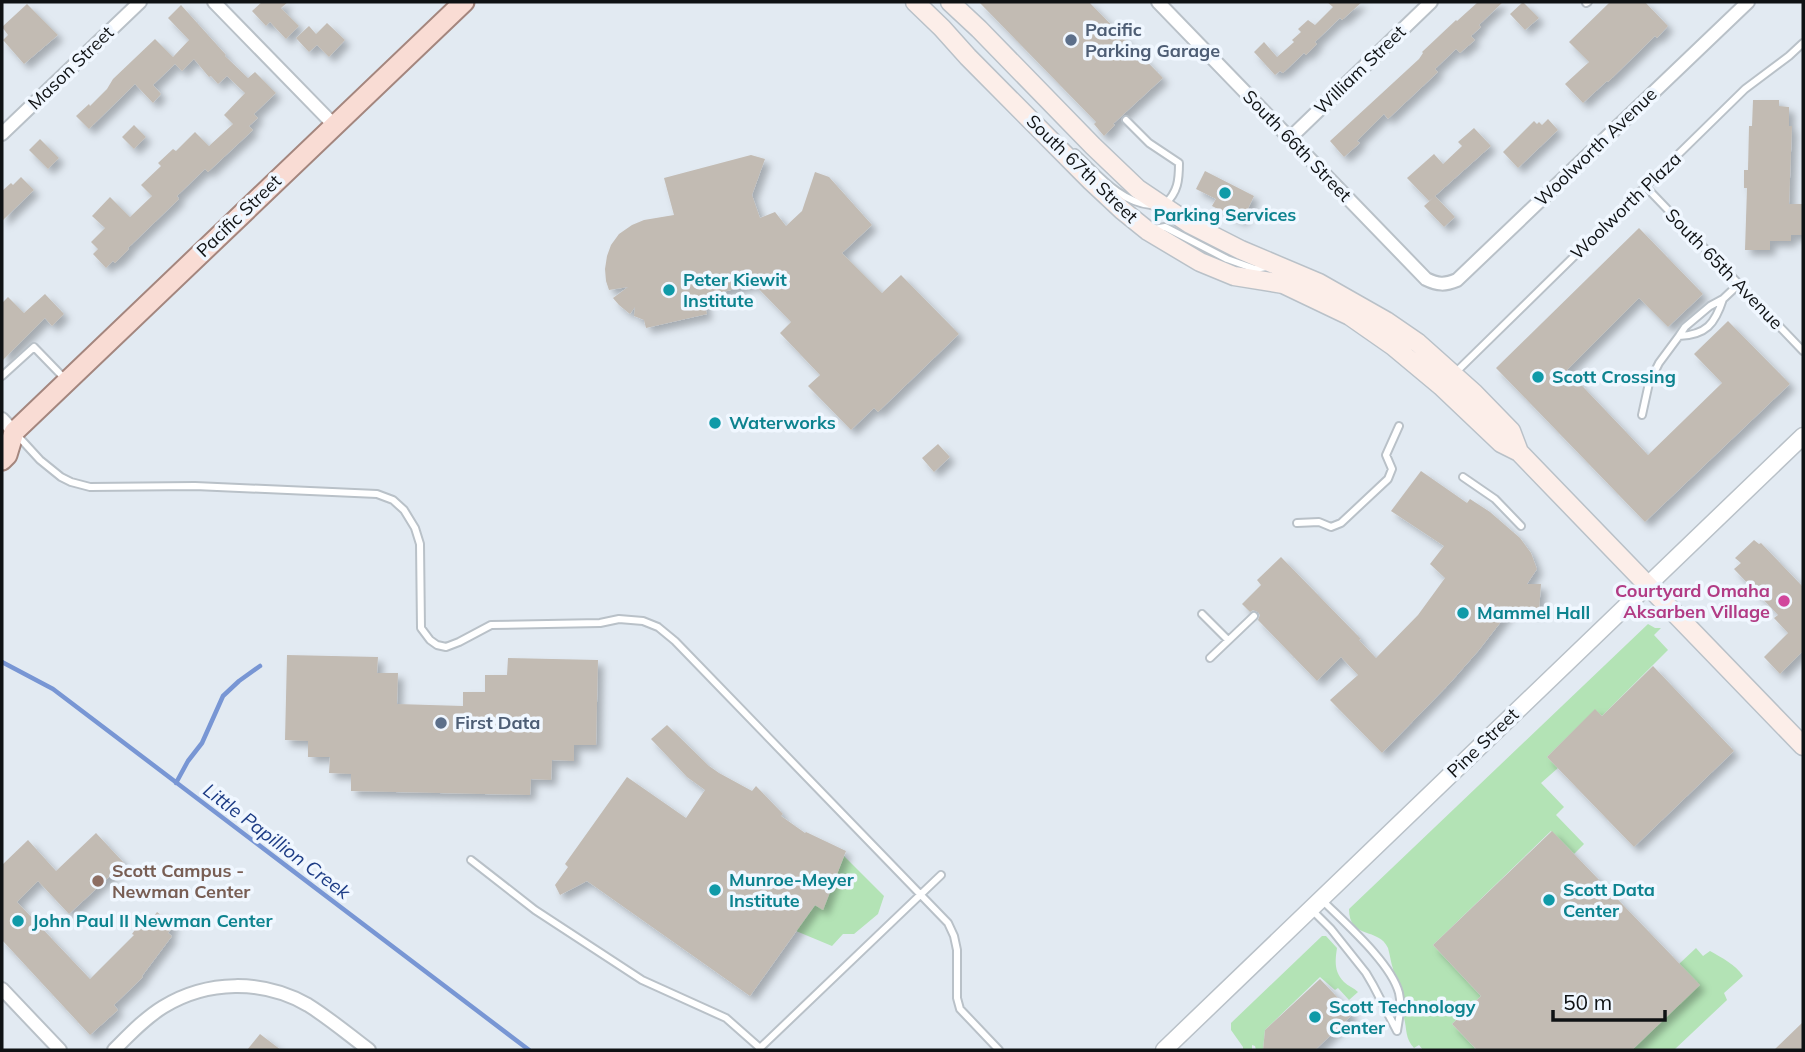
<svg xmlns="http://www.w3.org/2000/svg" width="1805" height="1052" font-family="Mulish,sans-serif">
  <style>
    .green { fill: #b3e3b5 }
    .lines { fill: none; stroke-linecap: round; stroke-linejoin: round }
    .stream { stroke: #7896d4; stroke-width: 4.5 }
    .building { fill: #c2bbb3; filter: url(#shadow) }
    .service-casing { stroke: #b9c1c8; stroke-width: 10 }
    .minor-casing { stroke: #b9c1c8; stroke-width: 16 }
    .tertiary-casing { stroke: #b9c1c8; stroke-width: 19 }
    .secondary-casing { stroke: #b9c1c8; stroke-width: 21 }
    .primary-casing { stroke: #a4867e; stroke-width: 23 }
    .service { stroke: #fff; stroke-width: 6 }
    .minor { stroke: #fff; stroke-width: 12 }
    .tertiary { stroke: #fff; stroke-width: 16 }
    .secondary { stroke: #fceee9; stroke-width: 18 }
    .primary { stroke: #f9dcd4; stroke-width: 19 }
    .service-dot { fill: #5c6f8a; stroke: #f0f7ff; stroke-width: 2.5 }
    .culture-dot { fill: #0f9aa8; stroke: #f0f7ff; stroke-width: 2.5 }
    .hotel-dot { fill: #d1479c; stroke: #f0f7ff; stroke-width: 2.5 }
    .education-dot { fill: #8d6e63; stroke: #f0f7ff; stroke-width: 2.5 }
    .labels { text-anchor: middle; stroke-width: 7; stroke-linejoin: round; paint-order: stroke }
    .service-label { font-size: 18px; font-weight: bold; fill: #4e5e75; stroke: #f0f7ff; text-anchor: start }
    .street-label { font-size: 18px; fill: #0f1214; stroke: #f0f7ff }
    .culture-label { font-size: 18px; font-weight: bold; fill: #0d838f; stroke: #f0f7ff; text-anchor: start }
    .hotel-label { font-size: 18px; font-weight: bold; fill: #b23c85; stroke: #f0f7ff; text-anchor: end }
    .education-label { font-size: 18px; font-weight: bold; fill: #785e54; stroke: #f0f7ff; text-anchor: start }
    .water-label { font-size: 19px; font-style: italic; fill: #1d3c85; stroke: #f0f7ff }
  </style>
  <defs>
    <filter id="shadow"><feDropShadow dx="5.5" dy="5.5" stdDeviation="3.5" flood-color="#0004"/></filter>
  </defs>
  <rect width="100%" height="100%" fill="#e2eaf2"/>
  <path class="green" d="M1648,624L1655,628H1661L1654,635L1668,650L1602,716L1595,710L1547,757L1558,768L1541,783L1564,807L1556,815L1584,844L1574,854L1551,831L1433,945L1481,996L1452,1024L1475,1048L1473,1050H1423L1419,1045L1414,1048C1405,1039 1407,1029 1404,1018C1401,1002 1397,985 1393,969C1391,963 1390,955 1388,948C1379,927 1349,940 1349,909Z
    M844,856L884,896L878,914L854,934H843L832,946L796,931L815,905L823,909Z
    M1322,936H1326L1337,948C1335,961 1334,972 1344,982C1348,986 1354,988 1358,992L1349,1000L1338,988L1335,990L1320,977L1265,1030L1263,1050H1256L1255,1046L1252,1045V1050H1243V1047L1231,1030V1023Z
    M1696,948L1703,956L1710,951C1722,958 1735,964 1743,976L1724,993L1727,1000L1674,1050H1632L1699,985L1679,964Z"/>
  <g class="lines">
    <path class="stream" d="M2,662L53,689L529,1050
      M176,783L188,761L202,743L223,696L239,681L260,666"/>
  </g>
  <path class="building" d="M262,2H288L281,8L299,26L286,39L270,22L266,26L252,11Z
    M979,2H1089L1163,78L1113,124L1115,125L1104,136L1094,124L1096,122Z
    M1327,2H1362L1342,20L1340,18L1315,42L1317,44L1306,55L1304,53L1283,73L1280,71L1275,75L1254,52L1264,42L1277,57L1294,42L1292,40L1301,32L1298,29L1308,20L1315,25L1333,7Z
    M1478,2H1503L1479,25L1481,27L1471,36L1475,40L1460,53L1456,49L1435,69L1438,72L1388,119L1384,114L1357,141L1360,143L1344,157L1330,141L1419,59L1423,53L1422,52L1456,20L1457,21Z
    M1523,2L1539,18L1525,30L1510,14Z
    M1610,2H1645L1668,26L1657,38L1655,36L1608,82L1607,81L1583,103L1565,84L1589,62L1569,42Z
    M27,4L58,35L24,64L3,40L8,35L2,27Z
    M181,5L226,55L225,56L248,78L255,72L276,93L254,114L258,118L249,126L253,130L208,172L205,169L177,196L179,199L128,248L129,249L115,263L113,261L106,268L93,254L98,249L91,242L105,228L92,216L110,197L130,217L152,196L141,185L161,166L158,163L173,149L176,151L195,132L209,146L233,124L224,115L245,93L227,76L218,84L211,76L209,77L194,59L182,71L175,64L153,85L161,94L153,103L135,84L89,129L76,116L89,104L90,106L107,89L113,79L155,39L173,57L189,40L168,18Z
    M327,23L345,40L329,57L317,45L309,52L296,38L309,26L316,34Z
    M1753,100H1779V106L1789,107V126H1792L1789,204H1803V235H1791V241H1770V250H1745L1747,188H1744V170H1748L1749,126H1752Z
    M1548,119L1558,130L1518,168L1503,152L1534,121L1537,124L1539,122L1542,125Z
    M134,125L146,137L134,149L122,137Z
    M1474,128L1491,146L1435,196L1455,217L1444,227L1424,206L1434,197L1429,201L1407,178L1434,154L1443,164L1462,146L1458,142Z
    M40,139L59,158L48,169L29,150Z
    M751,155L765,159L752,195L760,218L775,212L786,226L802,211L815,172L829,177L872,225L842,253L882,293L901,275L959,334L878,412L874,408L851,430L808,386L820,375L780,333L791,322L754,284L703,297L707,314L646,328L644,320L634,316L635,307L630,314L619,305L613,298L628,287L609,290L606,281L605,269L607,256L611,245L619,234L632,225L644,220L674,215L664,178Z
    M1205,171L1254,196L1242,221L1212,206L1216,199L1196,189Z
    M21,177L34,190L2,221V191L11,183L13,185Z
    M1639,228L1703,294L1668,327L1639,298L1567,370L1648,455L1722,383L1694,354L1728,321L1790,384L1645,522L1496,368Z
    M45,294L64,314L52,326L45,318L2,361V303L8,297L24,313Z
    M938,444L950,457L934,472L922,458Z
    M1421,471L1467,503L1470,499L1490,512L1520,538L1531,553L1537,569L1527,584H1541L1539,611L1510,610L1479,650L1450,683L1382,753L1330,700L1358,675L1341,657L1317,681L1258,620L1260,615L1258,612L1253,610L1250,612L1242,604L1261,585L1257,580L1281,557L1361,639L1359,640L1376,658L1418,615L1445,578L1430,564L1444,546L1391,511Z
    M1754,540L1759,544L1761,543L1803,587V651L1780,674L1764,657L1788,633L1774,618L1778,615L1734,569L1741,563L1735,558Z
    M287,655L378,657L377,673H398L397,704L463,706V692H485V675H507L508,658L598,660L596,745H574V761L552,760L551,780L531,779L530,795L351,791V774L329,773L330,757H308V741L285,740Z
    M1653,666L1734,751L1634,847L1547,757L1595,709L1602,716Z
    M667,725L709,766L719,773L752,791L756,786L783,814L781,816L805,833L806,832L846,851L823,910L815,905L750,996L587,881L560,895L555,885L568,867L565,864L627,777L686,818L705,790L687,777L651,739Z
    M1552,831L1700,985L1632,1050H1477L1452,1024L1481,996L1433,945Z
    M96,833L124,863L69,914L38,881L17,902L90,979L134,935L132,934L142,920L148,925L157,912L174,925L168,933L172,936L142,976L143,977L114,1005L118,1010L90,1035L2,940V865L28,840L56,871Z
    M1320,979L1353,1014L1315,1050H1263L1265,1030Z
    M1803,1022V1050H1774Z
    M260,1034L281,1050H247Z"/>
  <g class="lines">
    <g class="service-casing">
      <path id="service" d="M1586,3L1588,2
        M1126,120L1149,143L1179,163C1179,180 1178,192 1165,204
        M1075,153C1098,174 1119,202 1151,205
        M1646,187L1803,351
        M1154,229L1165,227L1227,259L1255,269L1266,267
        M1723,299C1715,324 1706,335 1679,336L1685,327L1710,306L1723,299L1739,284
        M1455,373L1745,89L1789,56L1803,43
        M2,376L34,347L66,380
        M1642,415L1649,383L1659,363L1679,336
        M18,436L40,460L61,477L71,482L90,487L195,486L377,494L393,500L404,510L415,528L420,544L421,628L430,640L437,645L446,647L459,642L491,625L600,623L619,619L643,621L658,627L675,641L948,923L954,936L957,950V998L960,1009L999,1050
        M1463,477L1495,499L1521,526
        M1297,523L1319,522L1331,527L1341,523L1388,479L1392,469L1386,455L1399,426
        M1202,614L1228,640
        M1210,658L1254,616
        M471,860L535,910L642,980L726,1018L760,1048
        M1323,901C1346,924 1391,963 1399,993C1402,1006 1399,1018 1397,1031
        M1312,910L1331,929L1366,973L1373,985L1397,1031
        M759,1049L941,875"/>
    </g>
    <g class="minor-casing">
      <path id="minor" d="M214,2L334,125
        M1158,2L1426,279C1438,285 1445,285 1457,280L1748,2
        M2,134L140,2
        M1290,138L1431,2
        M2,419L14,432
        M2,989L60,1050
        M114,1050C129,1035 145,1018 163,1007C207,980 263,979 308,1005C329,1018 349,1035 369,1050"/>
    </g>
    <g class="tertiary-casing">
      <path id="tertiary" d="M1164,1050L1803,436"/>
    </g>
    <g class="secondary-casing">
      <path id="secondary" d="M915,2L942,28L968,57L1091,181L1122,210L1148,231L1200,262L1234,276L1283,284L1350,316L1393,346L1441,386L1501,443L1519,452L1803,746
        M950,2L979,29L1093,146L1138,189L1190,224L1241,250L1319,283L1386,321L1418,343L1474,393L1511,431L1519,452"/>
    </g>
    <g class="primary-casing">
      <path id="primary" d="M2,460L7,455L14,432L464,2"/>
    </g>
    <use href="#service" class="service"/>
    <use href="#minor" class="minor"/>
    <use href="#tertiary" class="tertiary"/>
    <use href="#secondary" class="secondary"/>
    <use href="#primary" class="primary"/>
  </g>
  <g class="service-dot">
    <circle cx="1071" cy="40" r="7"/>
    <circle cx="441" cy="723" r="7"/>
  </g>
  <g class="culture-dot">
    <circle cx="1225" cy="193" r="7"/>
    <circle cx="669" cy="290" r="7"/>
    <circle cx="1538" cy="377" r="7"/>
    <circle cx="715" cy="423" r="7"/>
    <circle cx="1463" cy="613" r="7"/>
    <circle cx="715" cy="890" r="7"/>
    <circle cx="1549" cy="900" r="7"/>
    <circle cx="18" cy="921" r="7"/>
    <circle cx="1315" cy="1017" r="7"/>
  </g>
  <circle class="hotel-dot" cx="1784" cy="601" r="7"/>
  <circle class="education-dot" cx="98" cy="881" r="7"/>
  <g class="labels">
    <g class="service-label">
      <text x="1085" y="36">Pacific<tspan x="1085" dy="21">Parking Garage</tspan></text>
      <text x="455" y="729">First Data</text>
    </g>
    <g class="street-label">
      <text transform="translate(71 68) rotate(-44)" y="6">Mason Street</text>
      <text transform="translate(1360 70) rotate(-44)" y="6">William Street</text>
      <text transform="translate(1297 146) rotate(46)" y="6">South 66th Street</text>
      <text transform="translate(1596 147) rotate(-44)" y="6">Woolworth Avenue</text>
      <text transform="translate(1082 169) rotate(44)" y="6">South 67th Street</text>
      <text transform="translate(1626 206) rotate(-44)" y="6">Woolworth Plaza</text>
      <text transform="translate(239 216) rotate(-44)" y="6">Pacific Street</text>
      <text transform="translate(1724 269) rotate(46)" y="6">South 65th Avenue</text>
      <text transform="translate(1483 743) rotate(-44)" y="6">Pine Street</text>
    </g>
    <g class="culture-label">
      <text x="1225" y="221" text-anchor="middle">Parking Services</text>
      <text x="683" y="286">Peter Kiewit<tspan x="683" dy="21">Institute</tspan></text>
      <text x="1552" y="383">Scott Crossing</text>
      <text x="729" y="429">Waterworks</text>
      <text x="1477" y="619">Mammel Hall</text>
      <text x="729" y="886">Munroe-Meyer<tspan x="729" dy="21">Institute</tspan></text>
      <text x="1563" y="896">Scott Data<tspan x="1563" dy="21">Center</tspan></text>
      <text x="32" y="927">John Paul II Newman Center</text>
      <text x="1329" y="1013">Scott Technology<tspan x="1329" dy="21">Center</tspan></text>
    </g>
    <g class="hotel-label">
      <text x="1770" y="597">Courtyard Omaha<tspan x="1770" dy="21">Aksarben Village</tspan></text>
    </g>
    <g class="education-label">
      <text x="112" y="877">Scott Campus -<tspan x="112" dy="21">Newman Center</tspan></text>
    </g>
    <g class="water-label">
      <text transform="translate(277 841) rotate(37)" y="7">Little Papillion Creek</text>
    </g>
  </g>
  <rect width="1805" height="1052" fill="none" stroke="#0f1214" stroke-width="7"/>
  <path d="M1553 1010v10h112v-10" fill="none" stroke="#0f1214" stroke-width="3.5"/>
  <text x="1563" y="1010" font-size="21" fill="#0f1214" stroke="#f0f7ff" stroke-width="5" paint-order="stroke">50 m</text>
</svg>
